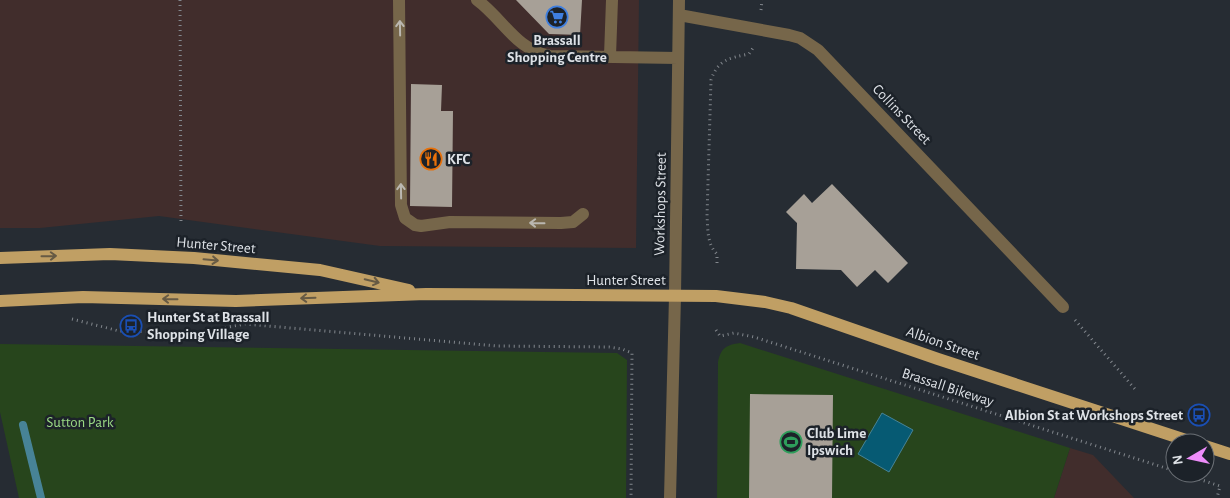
<svg xmlns="http://www.w3.org/2000/svg" width="1230" height="498" font-family="'Alegreya Sans',sans-serif">
  <style>
    .commercial { fill: #412d2c }
    .park { fill: #27451c }
    .water { fill: #065a73; stroke: #478396 }
    .lines { fill: none; stroke-linecap: round; stroke-linejoin: round }
    .stream { stroke: #478396; stroke-width: 8 }
    .building { fill: #a7a097 }
    .path { stroke: #83888e; stroke-width: 3; stroke-dasharray: 1 4; stroke-linecap: butt }
    .minor { stroke: #76664a; stroke-width: 12 }
    .major { stroke: #c09f64; stroke-width: 12 }
    .oneway { stroke: #bab7b0 }
    .oneway2 { stroke: #665a44 }
    .labels { text-anchor: middle; stroke-width: 5; stroke-linejoin: round; paint-order: stroke }
    .poi-label { font-size: 15px; font-weight: bold; fill: #dee2e7; stroke: #1c2229; text-anchor: start }
    .street-label { font-size: 15px; fill: #dee2e7; stroke: #1c2229 }
    .park-label { font-size: 15px; fill: #9ad984; stroke: #1c2229 }
  </style>
  <rect width="100%" height="100%" fill="#262c33"/>
  <path class="commercial" d="M0,0H639L636,248L380,246L159,216L40,228H0Z
    M1070,448L1093,455L1134,498H1054Z"/>
  <path class="park" d="M740,343L1070,448L1054,498H717L718,362C721,348 726,345 740,343Z
    M0,344L617,353L627,360L626,498H19L0,412Z"/>
  <path class="water" d="M882,413L913,430L889,472L858,454Z"/>
  <g class="lines">
    <path class="stream" d="M23,425L41,498"/>
  </g>
  <path class="building" d="M516,0H582L580,35L549,34Z
    M411,84L442,85L441,111H453L452,207L410,206Z
    M832,184L908,263L888,283L875,270L857,287L841,270L796,269L797,223L786,212L804,194L812,203Z
    M750,394L833,395L832,498H749Z"/>
  <g class="lines">
    <path class="path" d="M180,0L181,224
      M761,10L762,0
      M717,263V254C707,244 708,230 707,216L711,80C718,59 730,58 749,54L753,48
      M72,319L119,331L194,333L245,324L497,346L609,347L622,349L632,353L631,498
      M1075,320L1135,389
      M716,330L720,336L734,333L754,337L1175,471
      M1180,473L1220,486L1217,498"/>
    <path class="minor" d="M399,0L401,205L405,218L415,225L421,226L450,222L561,223L573,222L583,214
      M477,0C503,19 516,50 550,56L678,58
      M679,15L789,35L800,38L818,50L1063,307
      M610,56L612,0
      M670,498L675,296L679,0"/>
    <path class="major" d="M0,258L110,254L194,258L320,270L409,290
      M0,301L83,297L236,301L426,294L716,296L765,302L791,308L938,359L1195,443
      M1205,446L1230,454"/>
  </g>
  <defs><path id="oneway-shaft" d="M-6 0H5M1.5-3L5.5 0L1.5 3" fill="none" stroke-width="1.6" stroke-linecap="round" stroke-linejoin="round" transform="scale(1.25)"/></defs>
  <g class="oneway">
    <use href="#oneway-shaft" transform="translate(400 28) rotate(-91)"/>
    <use href="#oneway-shaft" transform="translate(401 191) rotate(-91)"/>
    <use href="#oneway-shaft" transform="translate(537 223) rotate(-179)"/>
  </g>
  <g class="oneway2">
    <use href="#oneway-shaft" transform="translate(49 256) rotate(-1)"/>
    <use href="#oneway-shaft" transform="translate(211 260) rotate(5)"/>
    <use href="#oneway-shaft" transform="translate(372 281) rotate(13)"/>
    <use href="#oneway-shaft" transform="translate(308 298) rotate(178)"/>
    <use href="#oneway-shaft" transform="translate(170 299) rotate(-179)"/>
  </g>
  <defs>
    <g id="supermarket-ring" transform="scale(1.125)"><circle r="9.5" fill="#1c2229" stroke="#3f7fe0" stroke-width="1.5"/><path d="M-6-5.5h2.5l.6 2H6L4.5 2H-2.5L-4.4-4H-6ZM-1.5 3.2a1.3 1.3 0 1 0 .1 0ZM3 3.2a1.3 1.3 0 1 0 .1 0Z" fill="#3f7fe0"/></g>
    <g id="restaurant-ring" transform="scale(1.125)"><circle r="9.5" fill="#1c2229" stroke="#e8710a" stroke-width="1.5"/><path d="M-5-6h1v4h1v-4h1v4h1v-4h1v5L-1.5 .5V6h-2V.5L-5-1ZM5-6V6H3V1.5H1.5Q1.5-4 5-6Z" fill="#e8710a"/></g>
    <g id="bus-ring" transform="scale(1.125)"><circle r="9.5" fill="#1c2229" stroke="#1a4fb4" stroke-width="1.5"/><path d="M-5-6H5V4H4V6H2V4H-2V6H-4V4H-5ZM-3.5-4V0h7V-4ZM-3.5 1.2v1.5H-2V1.2ZM2 1.2v1.5H3.5V1.2Z" fill="#1a4fb4"/></g>
    <g id="stadium-ring" transform="scale(1.125)"><circle r="9.5" fill="#1c2229" stroke="#2e9e5b" stroke-width="1.5"/><path d="M0-5a6.5 5 0 1 0 0 10a6.5 5 0 1 0 0-10ZM-3.5-1.8h7v3.6h-7Z" fill="#2e9e5b"/></g>
  </defs>
  <g fill-rule="evenodd">
    <use href="#supermarket-ring" x="557" y="17"/>
    <use href="#restaurant-ring" x="431" y="159"/>
    <use href="#bus-ring" x="131" y="326"/>
    <use href="#bus-ring" x="1199" y="415"/>
    <use href="#stadium-ring" x="791" y="442"/>
  </g>
  <g class="labels">
    <g class="poi-label">
      <text x="557" y="45" text-anchor="middle">Brassall<tspan x="557" dy="17">Shopping Centre</tspan></text>
      <text x="447" y="164">KFC</text>
      <text x="147" y="322">Hunter St at Brassall<tspan x="147" dy="17">Shopping Village</tspan></text>
      <text x="1183" y="420" text-anchor="end">Albion St at Workshops Street</text>
      <text x="807" y="438">Club Lime<tspan x="807" dy="17">Ipswich</tspan></text>
    </g>
    <g class="street-label">
      <text transform="translate(902 114) rotate(46)" y="5">Collins Street</text>
      <text transform="translate(660 204) rotate(-89)" y="5">Workshops Street</text>
      <text transform="translate(216 245) rotate(5)" y="5">Hunter Street</text>
      <text x="626" y="285">Hunter Street</text>
      <text transform="translate(943 343) rotate(19)" y="5">Albion Street</text>
      <text transform="translate(948 387) rotate(18)" y="5">Brassall Bikeway</text>
    </g>
    <g class="park-label">
      <text x="80" y="427">Sutton Park</text>
    </g>
  </g>
  <g transform="translate(1190 458) rotate(261)"><circle r="24" fill="#1c2229" stroke="#6a6f75"/>
  <path d="M0-4L9 19L0 12L-9 19Z" fill="#ed8cf9"/>
  <text y="-8" font-size="14" font-weight="bold" text-anchor="middle" fill="#dee2e7">N</text>
  </g>
</svg>
